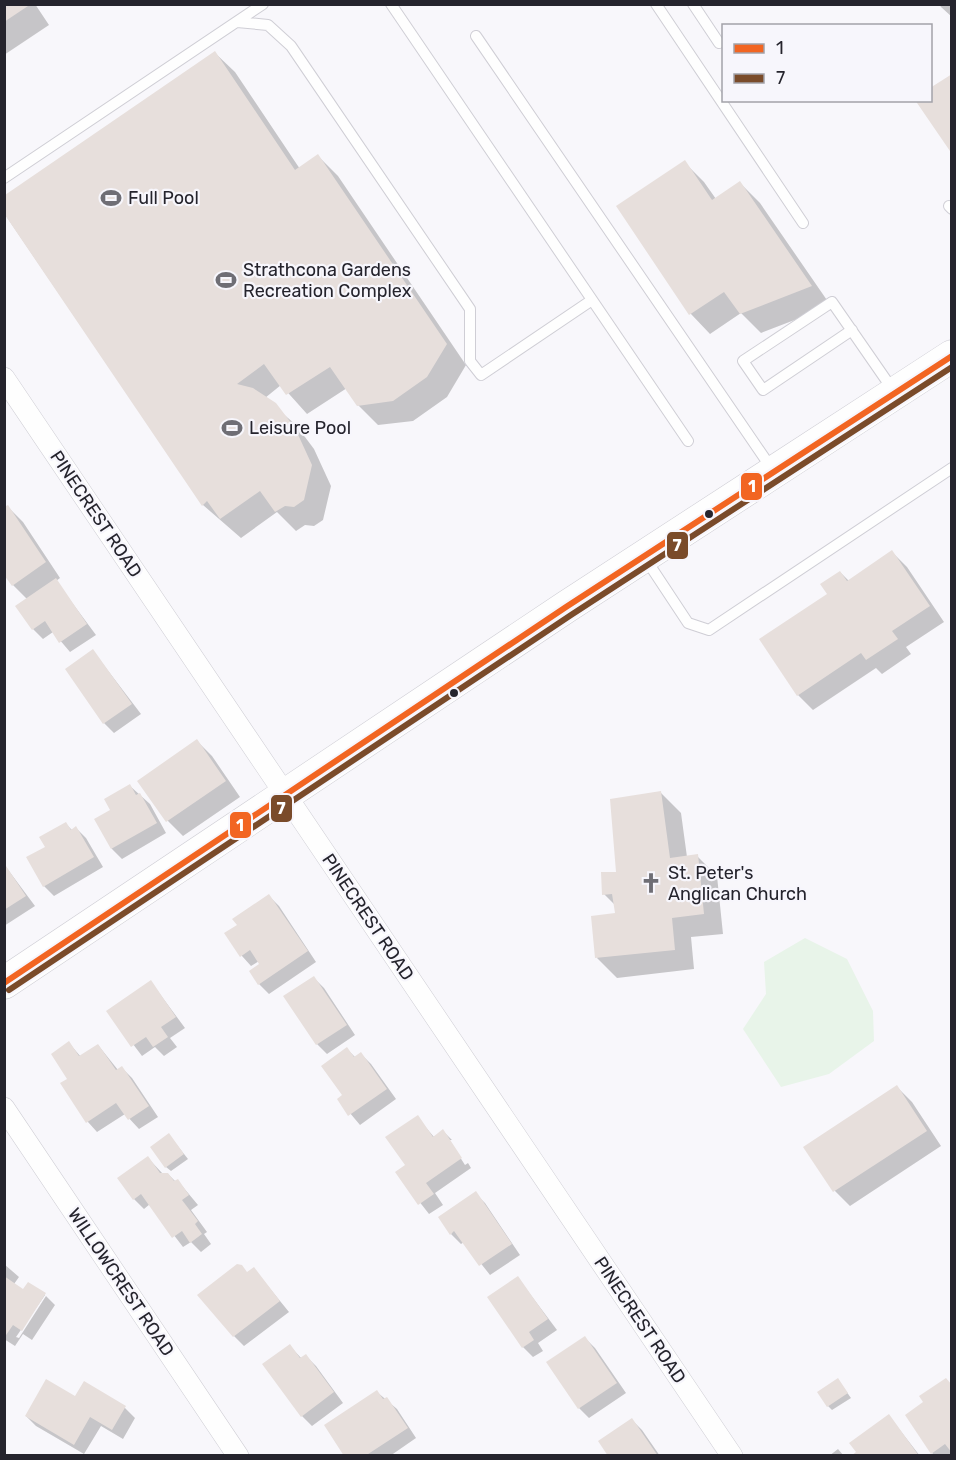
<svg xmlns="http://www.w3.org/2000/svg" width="956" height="1460" font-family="Rubik,sans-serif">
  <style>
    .green { fill: #e8f4e9 }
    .shadow { fill: #0003 }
    .building { fill: #e7dfdc }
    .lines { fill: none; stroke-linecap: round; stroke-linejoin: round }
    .service-casing { stroke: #cfced5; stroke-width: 12 }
    .minor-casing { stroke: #cfced5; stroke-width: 22 }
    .secondary-casing { stroke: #cfced5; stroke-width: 33 }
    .service { stroke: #fefefe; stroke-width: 10 }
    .minor { stroke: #fefefe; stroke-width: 21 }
    .secondary { stroke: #fefefe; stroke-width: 32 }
    .bus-1-casing { stroke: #f7f6fc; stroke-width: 10 }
    .bus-2-casing { stroke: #f7f6fc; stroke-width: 10 }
    .bus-1 { stroke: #f26522; stroke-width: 6 }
    .bus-2 { stroke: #7a4b2a; stroke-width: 6 }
    .bus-dot { fill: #25242d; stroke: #f7f6fc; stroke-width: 2 }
    .labels { text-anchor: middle; stroke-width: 4.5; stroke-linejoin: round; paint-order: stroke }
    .poi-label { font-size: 18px; fill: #25242d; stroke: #f7f6fc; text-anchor: start }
    .street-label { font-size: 18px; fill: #25242d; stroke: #f7f6fc }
    .line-badge { stroke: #f7f6fc; stroke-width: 2 }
    .badge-label { font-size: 16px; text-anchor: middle; font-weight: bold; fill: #fff }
  </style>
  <rect width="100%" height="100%" fill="#f8f7fb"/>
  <path class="green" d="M805,938L847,959L873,1011L874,1041L829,1074L781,1087L743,1029L766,994L764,962Z"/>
  <path class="shadow" d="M4,4H35L49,25L4,55Z
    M939,4H952V17L941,7Z
    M215,53L235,72L300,169L318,156L338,176L466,365L447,397L413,421L378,425L358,405L347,388L307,414L281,385L265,398L296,425L314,449L331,486L323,520L314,526L305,525L296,531L277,512L241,538L203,505L4,213V197Z
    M684,162L704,182L716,199L740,183L760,203L831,306L761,333L741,313L710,334L691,314L618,206Z
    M8,507L23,522L60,578L56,581L96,635L70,652L53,632L43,639L33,629L27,599L13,585Z
    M892,552L907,567L944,622L906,647L911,654L882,674L876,668L813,710L798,695L829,594L840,572L849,581Z
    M93,651L141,714L114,733L104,723Z
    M197,741L212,756L240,797L183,836L168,821L139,781Z
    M130,786L150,804L166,833L122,859L112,849L96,819L112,810Z
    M661,793L681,813L687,857L697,856L717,876L723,934L691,937L694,969L617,978L597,958L617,914L616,906L604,894L618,874Z
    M66,824L72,830L76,828L86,838L103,867L54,896L44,886L47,847Z
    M6,867L35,906L4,926V869Z
    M269,896L279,906L316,962L269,994L259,984L261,964L259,961L251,966L242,956L239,925Z
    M314,978L324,988L355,1035L327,1054L317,1044Z
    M151,982L185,1028L170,1038L177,1047L164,1056L155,1047L142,1056L108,1011Z
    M69,1043L81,1057L98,1045L118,1070L122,1068L132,1078L158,1117L139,1129L125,1114L97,1132L88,1122L69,1079Z
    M347,1049L356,1058L361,1054L371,1064L396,1099L360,1125L339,1100L344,1096Z
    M897,1087L912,1102L941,1146L850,1206L835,1191L805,1147Z
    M417,1117L434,1137L443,1131L452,1140H449L465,1165L468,1163L471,1168L435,1193L443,1205L429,1214L397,1173L407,1166Z
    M169,1135L188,1159L171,1171L166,1167Z
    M148,1158L163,1174H168L176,1182L178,1181L198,1205L191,1210L207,1232L204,1234L211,1244L201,1252L191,1242L183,1247L150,1204L144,1209L134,1199Z
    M475,1193L485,1203L520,1255L490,1275L464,1242L461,1244L451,1234Z
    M4,1264L19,1277L14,1284L24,1291L28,1284L45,1295L16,1337L19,1338L46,1296L55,1305L32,1340L23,1334L15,1346L4,1339Z
    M254,1269L289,1312L244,1346L234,1336L248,1273Z
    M518,1278L557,1330L538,1343L543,1351L533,1357L523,1347Z
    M585,1338L595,1348L626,1393L589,1418L579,1408Z
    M290,1346L302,1359L306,1356L316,1366L343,1403L312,1426L302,1416Z
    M838,1380L851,1398L832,1410L828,1406Z
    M84,1383L125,1408L135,1418L123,1439L101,1426L84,1454L36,1426L26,1416L76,1398Z
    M952,1385V1456H935L932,1453Z
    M377,1392L397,1409L416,1438L390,1456H346Z
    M889,1416L920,1456H853Z
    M632,1420L642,1430L660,1456H610Z
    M838,1449L844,1456H829Z"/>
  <path class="building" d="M4,4H31L4,22Z
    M215,51L295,170L318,154L447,344L427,377L393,401L357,406L330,367L286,395L264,364L237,384L253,388L276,403L295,428L312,465L304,500L294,507L285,506L275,512L260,491L220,519L207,501L202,506L5,215V195Z
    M952,74V154L915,100H930V88Z
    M685,160L712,200L740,181L812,286L740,314L724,292L689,315L616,206Z
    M8,505L46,562L12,586L4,575V507Z
    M892,550L930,606L892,631L898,639L866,660L861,653L797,696L759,639L827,594L820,584L840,571L847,581Z
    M56,578L87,624L59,643L45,621L32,630L15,606Z
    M93,649L132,704L103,724L65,669Z
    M197,739L226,781L166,822L137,781Z
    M130,784L136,795L140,793L157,823L111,849L94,819L110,810L104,799Z
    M661,791L670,858L698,854L704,914L672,918L675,950L595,958L591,916L615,913L612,894L602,895L601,872H616L610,799Z
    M66,822L71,830L76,826L94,857L43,887L26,857L45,847L39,837Z
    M6,866L26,896L4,910V867Z
    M269,894L308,951L258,985L249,971L259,964L250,950L240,957L224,933L237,925L232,919Z
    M314,976L347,1025L316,1045L283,996Z
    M151,980L176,1017L161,1027L168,1037L153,1047L146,1037L131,1047L106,1011Z
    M69,1041L79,1056L98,1044L116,1070L122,1066L149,1106L128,1120L116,1103L86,1123L60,1083L67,1079L51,1054Z
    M347,1047L354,1057L361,1052L387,1089L348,1116L337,1099L342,1095L321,1066Z
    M897,1085L927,1131L833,1192L803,1147Z
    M418,1115L433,1137L443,1129L462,1158L426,1183L434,1194L418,1205L395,1172L405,1165L385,1137Z
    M169,1133L184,1154L165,1168L150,1147Z
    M148,1156L160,1173H168L174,1181L178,1179L189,1195L182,1200L198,1221L195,1224L202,1234L190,1243L182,1231L172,1238L141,1194L133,1200L117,1178Z
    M476,1191L512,1244L479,1266L454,1231L450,1235L438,1217Z
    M237,1264L242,1265L247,1272L254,1267L280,1301L233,1337L197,1295Z
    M4,1276L23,1289L28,1282L46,1293L22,1331L13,1325L4,1338Z
    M518,1276L548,1319L529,1332L534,1340L522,1348L487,1297Z
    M585,1336L617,1383L578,1409L546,1362Z
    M290,1344L300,1358L306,1354L334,1392L301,1417L262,1364Z
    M838,1378L848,1393L827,1407L817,1392Z
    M946,1378L952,1385V1453L945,1444L931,1454L905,1415L923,1402L919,1396Z
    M46,1379L75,1396L84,1381L126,1406L112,1430L90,1417L74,1445L25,1416Z
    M377,1390L383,1399L387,1397L408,1428L365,1456H344L324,1425Z
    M889,1414L919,1456H851L856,1452L849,1443Z
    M632,1418L658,1456H608L598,1441Z"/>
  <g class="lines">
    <g class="service-casing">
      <path id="service" d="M391,4L688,441
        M656,4L803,223
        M693,4L719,43
        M237,22L268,25L291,46L470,309V361L481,375L592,300
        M476,36L772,469
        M4,178L263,4
        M949,206L952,209
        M852,330L763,390L743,361L832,302L893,390
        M645,558L688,623L709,630L952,468"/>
    </g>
    <g class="minor-casing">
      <path id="minor" d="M4,378L732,1456
        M4,1108L238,1456"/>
    </g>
    <g class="secondary-casing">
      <path id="secondary" d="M4,983L566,607L952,356"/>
    </g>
    <use href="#service" class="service"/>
    <use href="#minor" class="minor"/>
    <use href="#secondary" class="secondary"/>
    <g class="bus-1-casing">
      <path id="bus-1" d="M4,983L566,607L952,356"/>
    </g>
    <g class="bus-2-casing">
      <path id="bus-2" d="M9,990L571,615L952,367"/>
    </g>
    <use href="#bus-1" class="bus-1"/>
    <use href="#bus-2" class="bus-2"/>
  </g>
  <defs>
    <g id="stadium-bare" transform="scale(1.62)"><path d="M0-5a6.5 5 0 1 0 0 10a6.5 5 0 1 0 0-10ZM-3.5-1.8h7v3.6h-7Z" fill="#6f6e75" stroke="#f7f6fc" stroke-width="2.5" paint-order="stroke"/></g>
    <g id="church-bare" transform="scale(1.62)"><path d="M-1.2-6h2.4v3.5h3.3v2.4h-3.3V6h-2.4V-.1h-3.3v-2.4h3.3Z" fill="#6f6e75" stroke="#f7f6fc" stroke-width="2.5" paint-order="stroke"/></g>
  </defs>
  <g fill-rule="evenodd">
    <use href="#stadium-bare" x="111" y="198"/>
    <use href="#stadium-bare" x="226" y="280"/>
    <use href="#stadium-bare" x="232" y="428"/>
    <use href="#church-bare" x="651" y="883"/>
  </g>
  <g class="bus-dot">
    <circle cx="709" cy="514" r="5"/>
    <circle cx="454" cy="693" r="5"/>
  </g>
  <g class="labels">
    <g class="poi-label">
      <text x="128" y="204">Full Pool</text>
      <text x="243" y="276">Strathcona Gardens<tspan x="243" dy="21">Recreation Complex</tspan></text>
      <text x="249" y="434">Leisure Pool</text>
      <text x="668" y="879">St. Peter's<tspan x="668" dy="21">Anglican Church</tspan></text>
    </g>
    <g class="street-label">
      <text transform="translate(96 514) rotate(56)" y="6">PINECREST ROAD</text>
      <text transform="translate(368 917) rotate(56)" y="6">PINECREST ROAD</text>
      <text transform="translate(121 1282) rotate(56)" y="6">WILLOWCREST ROAD</text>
      <text transform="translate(640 1320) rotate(56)" y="6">PINECREST ROAD</text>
    </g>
  </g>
  <g class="line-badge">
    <rect x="740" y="472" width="23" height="29" rx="6" fill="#f26522"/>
    <rect x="666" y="531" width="23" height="29" rx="6" fill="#7a4b2a"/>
    <rect x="270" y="794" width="23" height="29" rx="6" fill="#7a4b2a"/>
    <rect x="229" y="811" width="23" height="28" rx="6" fill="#f26522"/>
  </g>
  <g class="badge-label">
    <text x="752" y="492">1</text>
    <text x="677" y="551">7</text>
    <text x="281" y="814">7</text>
    <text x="240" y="831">1</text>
  </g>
  <rect width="956" height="1460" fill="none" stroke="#25242d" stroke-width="12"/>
  <rect x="722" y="24" width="210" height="78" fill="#f7f6fc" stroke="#a3a2a9" stroke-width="1.5"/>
  <rect x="734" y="44" width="30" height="9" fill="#f26522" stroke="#a3a2a9" stroke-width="1.5"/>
  <text x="776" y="54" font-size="18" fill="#25242d">1</text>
  <rect x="734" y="74" width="30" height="9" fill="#7a4b2a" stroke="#a3a2a9" stroke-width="1.5"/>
  <text x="776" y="84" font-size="18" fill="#25242d">7</text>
</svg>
